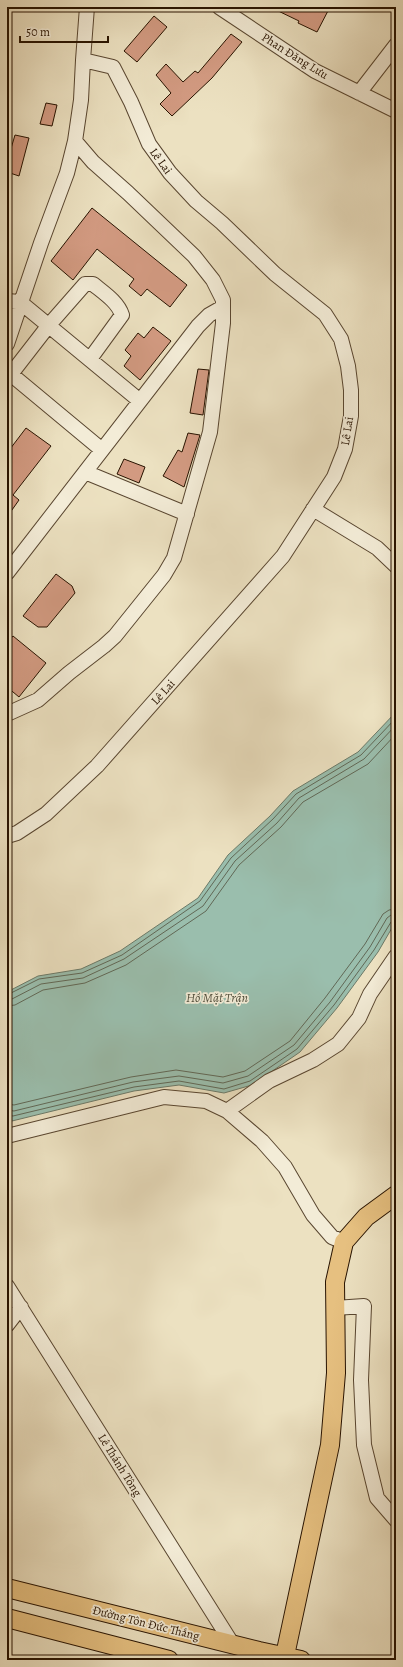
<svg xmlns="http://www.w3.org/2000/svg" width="403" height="1667" font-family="Alegreya,serif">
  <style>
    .water { fill: #9abead; stroke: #6c7a68 }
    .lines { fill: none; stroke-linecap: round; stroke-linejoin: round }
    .shore { stroke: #616856; stroke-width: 1 }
    .building { fill: #d29a81; stroke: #281300 }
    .minor-casing { stroke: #594630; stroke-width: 16 }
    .major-casing { stroke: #281300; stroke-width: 20 }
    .minor { stroke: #f3ecd7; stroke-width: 14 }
    .major { stroke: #e6c080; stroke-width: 18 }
    .labels { text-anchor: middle; stroke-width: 3.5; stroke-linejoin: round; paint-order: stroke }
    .street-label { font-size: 12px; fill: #281300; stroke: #f3ecd7 }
    .water-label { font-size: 13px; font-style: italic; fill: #504f3d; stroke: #f3ecd7 }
  </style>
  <rect width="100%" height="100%" fill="#ece1c1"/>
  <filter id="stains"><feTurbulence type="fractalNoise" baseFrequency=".005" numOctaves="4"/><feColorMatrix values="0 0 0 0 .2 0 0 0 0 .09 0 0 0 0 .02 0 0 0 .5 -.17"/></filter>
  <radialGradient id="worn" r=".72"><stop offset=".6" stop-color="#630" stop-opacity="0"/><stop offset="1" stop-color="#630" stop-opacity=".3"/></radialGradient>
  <path class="water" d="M396,712V921L378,952L337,1008L300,1052L252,1085L224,1093L179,1085L134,1091L12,1121L7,1118V992L38,976L81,969L120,951L198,898L228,855L270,816L293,791L358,752Z"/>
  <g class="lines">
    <path class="shore" d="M7,995L39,979L82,973L122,955L200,901L231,858L273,819L296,794L361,755L396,718
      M7,1000L12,999L41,984L83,978L124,959L203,906L235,861L277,823L299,798L364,759L396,725
      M7,1006L15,1005L43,990L85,983L126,965L206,911L239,865L281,827L303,802L368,764L396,734
      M7,1104L14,1105L131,1077L176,1070L223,1077L245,1071L290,1041L325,998L365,944L383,914L389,910L396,909
      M7,1110L14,1111L133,1082L179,1076L223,1083L248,1076L294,1045L330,1002L370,947L387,918L391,915H396
      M7,1115L13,1116L134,1087L179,1081L224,1089L250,1081L297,1049L334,1005L374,950L391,922L396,920"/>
  </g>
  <path class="building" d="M270,7H330L317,32L298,23L299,21Z
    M154,16L167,27L137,62L124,51Z
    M231,34L242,42L212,78L172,116L160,104L171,93L156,75L166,64L183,82L195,71L198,73Z
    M46,103L57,105L52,126L40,124Z
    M15,135L29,138L19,176L7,172V162Z
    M92,208L187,285L170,307L147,289L141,296L129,286L134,279L97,249L73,280L51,261Z
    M153,327L171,341L140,380L124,366L131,356L125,350L138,333L144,338Z
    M198,369L209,370L203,415L190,413Z
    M26,428L51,446L13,495L19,500L7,517V453Z
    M188,433L200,435L184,487L163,476L178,450L182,452Z
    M124,459L145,467L139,483L117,474Z
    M56,574L72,586L75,593L47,627H38L23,616Z
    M13,636L46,663L19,697L7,687V643Z"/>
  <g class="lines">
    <g class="minor-casing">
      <path id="minor" d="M219,7L315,71L396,111
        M359,93L396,45
        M7,301L20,302L140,401
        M7,344L41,243L67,173L75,141L81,100L83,60
        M7,371L102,450
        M11,374L49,325L85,284H93C104,293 118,302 122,315L90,359
        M85,472L187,514
        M313,509L377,548L396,566
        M7,573L198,326L209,315L223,307
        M7,714L38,700L69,673L104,646L115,636L164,575L174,558L210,432L223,323V300L213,280L194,256L128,193L93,162L75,141
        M7,836L17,833L46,814L97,766L283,556L334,477L345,449L351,416V390L348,366L341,339L325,314L275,274L222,223L196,201L170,173L149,144L131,102L113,67L83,60L87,7
        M227,1111L269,1081L313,1060L338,1044L359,1018L370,994L396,956
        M7,1136L164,1097L206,1101L227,1111L262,1141L285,1167L313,1215L332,1237L344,1242
        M7,1286L233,1645
        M335,1308L364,1306L361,1380L364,1445L377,1498L396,1520
        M7,1325L21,1307"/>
    </g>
    <g class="major-casing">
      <path id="major" d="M7,1588L259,1651L301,1660
        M7,1618L169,1660
        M284,1660L330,1445L336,1373L335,1282L344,1242L366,1217L396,1195"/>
    </g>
    <use href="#minor" class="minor"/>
    <use href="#major" class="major"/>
  </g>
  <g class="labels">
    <g class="street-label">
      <text transform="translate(295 56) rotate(32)" y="4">Phan Đăng Lưu</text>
      <text transform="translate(161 161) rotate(54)" y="4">Lê Lai</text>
      <text transform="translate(347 431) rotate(-81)" y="4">Lê Lai</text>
      <text transform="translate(163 692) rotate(-48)" y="4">Lê Lai</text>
      <text transform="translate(120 1465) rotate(58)" y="4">Lê Thánh Tông</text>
      <text transform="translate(146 1623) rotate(14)" y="4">Đường Tôn Đức Thắng</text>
    </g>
    <g class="water-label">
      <text x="217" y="1002">Hồ Mặt Trận</text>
    </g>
  </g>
  <rect width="403" height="1667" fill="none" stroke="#ece1c1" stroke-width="24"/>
  <rect x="8" y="8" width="387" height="1651" fill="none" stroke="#281300" stroke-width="2"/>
  <rect x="12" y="12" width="379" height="1643" fill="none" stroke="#281300"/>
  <path d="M20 36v6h88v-6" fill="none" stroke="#281300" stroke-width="2"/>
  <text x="26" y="36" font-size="12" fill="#281300" stroke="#f3ecd7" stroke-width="3" paint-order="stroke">50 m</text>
  <rect width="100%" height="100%" filter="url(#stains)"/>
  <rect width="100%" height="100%" fill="url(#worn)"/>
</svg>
